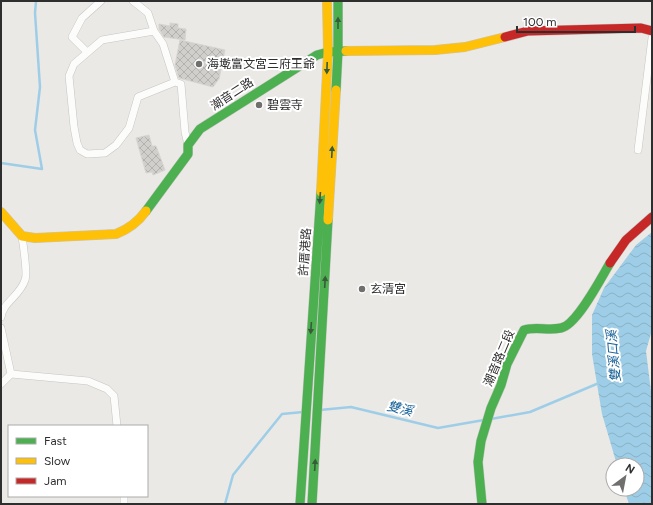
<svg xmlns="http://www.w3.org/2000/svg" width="653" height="505" font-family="Figtree,'Noto Sans TC',sans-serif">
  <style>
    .water { fill: url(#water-waves) }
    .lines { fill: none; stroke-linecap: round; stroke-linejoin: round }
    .stream { stroke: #9ecee7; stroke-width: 2.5 }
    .building { fill: url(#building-cross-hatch); stroke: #d6d5d1 }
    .street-casing { stroke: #c6c5c4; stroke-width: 8 }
    .fast-casing { stroke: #c6c5c4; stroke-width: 10 }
    .slow-casing { stroke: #c6c5c4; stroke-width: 10 }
    .jam-casing { stroke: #c6c5c4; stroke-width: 10 }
    .street { stroke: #fcfcfb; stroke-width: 7 }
    .fast { stroke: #4caf50; stroke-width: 9 }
    .slow { stroke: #ffc107; stroke-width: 9 }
    .jam { stroke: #c62828; stroke-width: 9 }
    .oneway { fill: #385b3a }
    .poi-dot { fill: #706f6e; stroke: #fff; stroke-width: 1.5 }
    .labels { text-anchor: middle; stroke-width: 4; stroke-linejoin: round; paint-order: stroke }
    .poi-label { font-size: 12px; fill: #2e2e2e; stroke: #fff; text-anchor: start }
    .street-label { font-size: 12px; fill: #2e2e2e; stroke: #fff }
    .water-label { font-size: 13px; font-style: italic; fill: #176198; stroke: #fff }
  </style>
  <defs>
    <pattern id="water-waves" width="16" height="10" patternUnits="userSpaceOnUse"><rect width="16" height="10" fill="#9ecee7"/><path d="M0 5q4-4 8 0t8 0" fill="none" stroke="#88b1c6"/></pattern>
    <pattern id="building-cross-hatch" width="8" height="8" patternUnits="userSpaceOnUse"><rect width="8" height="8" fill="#d0cfcc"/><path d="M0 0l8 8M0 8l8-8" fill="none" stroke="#b3b2b0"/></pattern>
  </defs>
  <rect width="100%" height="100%" fill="#ebe9e5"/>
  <path class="water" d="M652,232V330L646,351L652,399V504H629L624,489H637V465H617L602,414L592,354V315L604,288L636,245Z"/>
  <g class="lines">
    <path class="stream" d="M1,163L42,169L35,130L40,87L35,13L36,1
      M320,410L351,407L438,428L484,420
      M491,419L530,412L599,383
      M225,504L233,475L282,414L303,412"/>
  </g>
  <path class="building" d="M170,23L178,24V28L186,29L185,40L164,37L159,29V24L170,26Z
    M180,40L225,50L219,79L213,87L179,78L175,65Z
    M149,135L152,146H156L165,170L153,175L152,172L146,173L136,138Z"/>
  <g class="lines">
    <g class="street-casing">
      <path id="street" d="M133,1L148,13L154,31L163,44L175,82L181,84L185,132L188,145
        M154,31L102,40L74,64L69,76L74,127L77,143L80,150L87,154L105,153L116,145L129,128L138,97L175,82
        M87,52L72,37L82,18L101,1
        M638,150L652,38
        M1,317C3,302 20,296 25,280C28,274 23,245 22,236
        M1,328L11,374
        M11,374L88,381L107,389L114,396L117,426
        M1,384L11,374
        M124,496V504"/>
    </g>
    <g class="fast-casing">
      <path id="fast" d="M336,90L338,51V1
        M146,211L188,154V145L200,129L317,55L328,52L346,51
        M300,504L321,192
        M312,504L328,220
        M482,504L478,462L481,441L491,408L501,385L507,364L524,330C536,326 548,331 561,328C577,325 601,278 610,263"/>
    </g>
    <g class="slow-casing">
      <path id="slow" d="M346,51L435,50L465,47L505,37
        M321,192L328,52L327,1
        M1,212L22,236L35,238L116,234C129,229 138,222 146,211
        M328,220L336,90"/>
    </g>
    <g class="jam-casing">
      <path id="jam" d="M505,37L528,31L641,28L652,31
        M610,263L626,240L652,217"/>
    </g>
    <use href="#street" class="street"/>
    <use href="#fast" class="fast"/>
    <use href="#slow" class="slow"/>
    <use href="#jam" class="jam"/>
  </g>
  <defs><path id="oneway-solid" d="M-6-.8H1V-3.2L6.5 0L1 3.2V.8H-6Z"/></defs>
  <g class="oneway">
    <use href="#oneway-solid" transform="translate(338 23) rotate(-90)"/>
    <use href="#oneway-solid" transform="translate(327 68) rotate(92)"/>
    <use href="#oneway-solid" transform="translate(332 152) rotate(-87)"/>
    <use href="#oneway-solid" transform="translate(320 198) rotate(94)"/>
    <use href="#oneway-solid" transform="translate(325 282) rotate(-87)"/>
    <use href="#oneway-solid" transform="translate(311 328) rotate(94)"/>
    <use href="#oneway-solid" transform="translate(315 465) rotate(-87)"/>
  </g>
  <g class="poi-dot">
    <circle cx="199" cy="64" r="4"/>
    <circle cx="259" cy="105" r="4"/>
    <circle cx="362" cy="289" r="4"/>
  </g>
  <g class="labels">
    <g class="poi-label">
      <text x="207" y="68">海墘富文宮三府王爺</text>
      <text x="267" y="109">碧雲寺</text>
      <text x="370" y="293">玄清宮</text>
    </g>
    <g class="street-label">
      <text transform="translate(232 94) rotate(-33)" y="4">潮音二路</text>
      <text transform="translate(305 252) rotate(-86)" y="4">許厝港路</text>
      <text transform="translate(499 358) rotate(-67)" y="4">潮音路二段</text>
    </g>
    <g class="water-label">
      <text transform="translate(613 356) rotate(-95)" y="5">雙溪口溪</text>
      <text transform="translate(400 408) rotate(14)" y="5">雙溪</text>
    </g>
  </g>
  <rect width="653" height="505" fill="none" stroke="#2e2e2e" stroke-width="4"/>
  <rect x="8" y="425" width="140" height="72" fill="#ffffff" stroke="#ababab"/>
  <rect x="16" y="438" width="20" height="6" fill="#4caf50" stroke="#ababab"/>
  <text x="44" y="445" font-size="12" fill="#2e2e2e">Fast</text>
  <rect x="16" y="458" width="20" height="6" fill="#ffc107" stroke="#ababab"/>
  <text x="44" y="465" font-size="12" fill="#2e2e2e">Slow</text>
  <rect x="16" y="478" width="20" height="6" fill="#c62828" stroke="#ababab"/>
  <text x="44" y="485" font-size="12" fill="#2e2e2e">Jam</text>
  <g transform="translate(625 477) rotate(32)"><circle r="19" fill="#ffffff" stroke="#ababab"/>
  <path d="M0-3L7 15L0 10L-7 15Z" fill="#706f6e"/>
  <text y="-6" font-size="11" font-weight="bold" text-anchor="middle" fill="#2e2e2e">N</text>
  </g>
  <path d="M517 26v6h118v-6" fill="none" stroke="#2e2e2e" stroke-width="2"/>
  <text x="523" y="26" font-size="12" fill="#2e2e2e" stroke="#ffffff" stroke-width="3" paint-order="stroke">100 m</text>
</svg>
